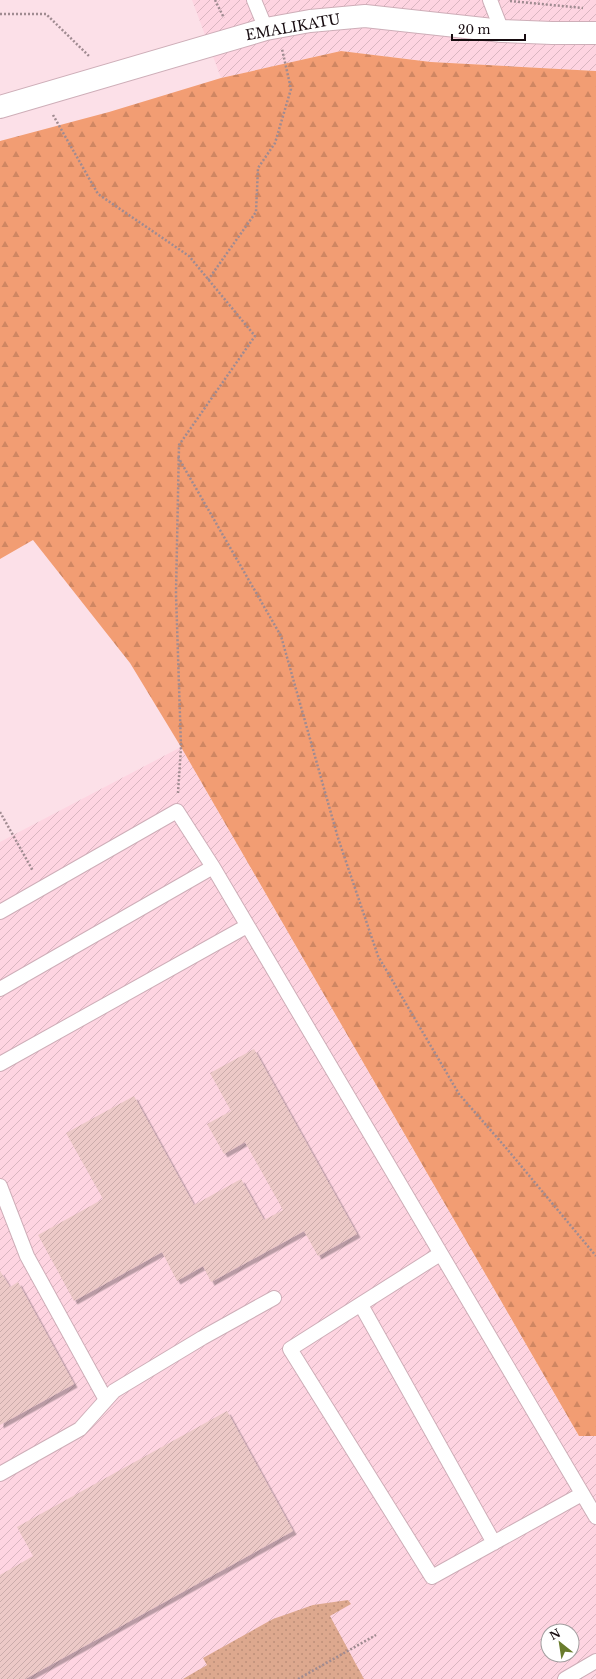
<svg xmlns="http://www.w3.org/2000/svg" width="596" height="1679" font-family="'Libre Baskerville',serif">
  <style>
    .industrial { fill: url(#industrial-furrows); fill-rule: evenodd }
    .grass { fill: url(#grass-dots) }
    .forest { fill: url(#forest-firs) }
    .building { fill: url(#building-hatch); filter: url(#shadow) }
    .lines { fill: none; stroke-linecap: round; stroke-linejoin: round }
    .lane-casing { stroke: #ceaeb8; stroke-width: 16 }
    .street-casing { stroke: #ceaeb8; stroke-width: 24 }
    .path { stroke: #a08b91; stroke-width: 2.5; stroke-dasharray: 2 2; stroke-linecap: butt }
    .lane { stroke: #fff; stroke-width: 14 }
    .street { stroke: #fff; stroke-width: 22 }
    .labels { text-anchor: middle; stroke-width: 3; stroke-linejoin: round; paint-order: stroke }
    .street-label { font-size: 14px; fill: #170c10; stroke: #fff }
  </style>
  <defs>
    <pattern id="industrial-furrows" width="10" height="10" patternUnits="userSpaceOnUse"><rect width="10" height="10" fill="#fed4e1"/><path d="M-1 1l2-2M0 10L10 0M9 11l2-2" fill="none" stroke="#d9b5c0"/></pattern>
    <pattern id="grass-dots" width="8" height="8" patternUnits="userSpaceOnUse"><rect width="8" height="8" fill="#dda88e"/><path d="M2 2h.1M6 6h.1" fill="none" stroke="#bd8f79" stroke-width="1.8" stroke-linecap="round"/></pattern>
    <pattern id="forest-firs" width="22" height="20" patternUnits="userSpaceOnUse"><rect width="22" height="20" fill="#f29d73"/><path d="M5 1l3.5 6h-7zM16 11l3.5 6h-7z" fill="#cf8662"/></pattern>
    <pattern id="building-hatch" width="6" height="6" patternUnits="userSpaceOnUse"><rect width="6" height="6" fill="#ecc9c7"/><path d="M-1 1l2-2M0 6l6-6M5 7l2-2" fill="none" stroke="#caabaa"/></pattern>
    <filter id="shadow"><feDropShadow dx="3.5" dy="3.5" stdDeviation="0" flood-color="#0004"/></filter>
  </defs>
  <rect width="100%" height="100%" fill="#fce0e8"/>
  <path class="industrial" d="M192,0H596V71L431,62L341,51L221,78Z
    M181,747L579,1436H596V1679H0V842ZM548,1631H572V1655H548Z"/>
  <path class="grass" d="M348,1600L351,1604L330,1616L364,1679H183L207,1665L203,1658L273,1619L313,1605Z"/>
  <path class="forest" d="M341,51L431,62L596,71V1436H579L181,747L130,663L33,540L0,559V141L109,112L221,78Z"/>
  <path class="building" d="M254,1049L357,1234L318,1256L304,1231L211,1282L203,1266L177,1281L162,1252L74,1301L38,1235L103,1199L66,1133L134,1096L194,1205L241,1179L264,1220L283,1210L245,1142L224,1154L207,1124L231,1111L210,1073Z
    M0,1271L10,1287L18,1282L74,1384L0,1425Z
    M227,1411L293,1531L25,1679H0V1575L33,1556L17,1527Z"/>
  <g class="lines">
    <g class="lane-casing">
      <path id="lane" d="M254,0L266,29
        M490,0L502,31
        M0,912L177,811L213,867L596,1517
        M0,989L213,867
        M0,1064L247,926
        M0,1186L27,1256L106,1400
        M440,1254L290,1349L432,1577L582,1494
        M361,1305L494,1543
        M0,1474L80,1429L114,1391L202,1338L274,1298
        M565,1679L596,1661"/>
    </g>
    <g class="street-casing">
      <path id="street" d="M0,107L266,29L310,21L365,16L502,31L552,33H596"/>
    </g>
    <path class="path" d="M215,0L224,18
      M510,1L583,8
      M0,14H46L90,57
      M53,115L98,194L189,256L255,336L179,445L176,594L181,747L178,793
      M208,280L256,212L258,168L275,143L291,89L282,49
      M178,457L281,636L338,838L378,956L459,1094L507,1149L596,1256
      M0,812L33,871
      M298,1679L376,1635"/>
    <use href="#lane" class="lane"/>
    <use href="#street" class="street"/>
  </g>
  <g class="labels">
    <g class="street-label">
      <text transform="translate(293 27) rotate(-10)" y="5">EMALIKATU</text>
    </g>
  </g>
  <g transform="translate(560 1643) rotate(330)"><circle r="19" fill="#ffffff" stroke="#a29e9f"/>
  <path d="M0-3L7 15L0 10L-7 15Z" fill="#697c2c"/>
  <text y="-6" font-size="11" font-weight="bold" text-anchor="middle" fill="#170c10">N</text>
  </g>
  <path d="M452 34v6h73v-6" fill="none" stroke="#170c10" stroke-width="2"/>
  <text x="458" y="34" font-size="12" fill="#170c10" stroke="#ffffff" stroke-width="3" paint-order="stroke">20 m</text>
</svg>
